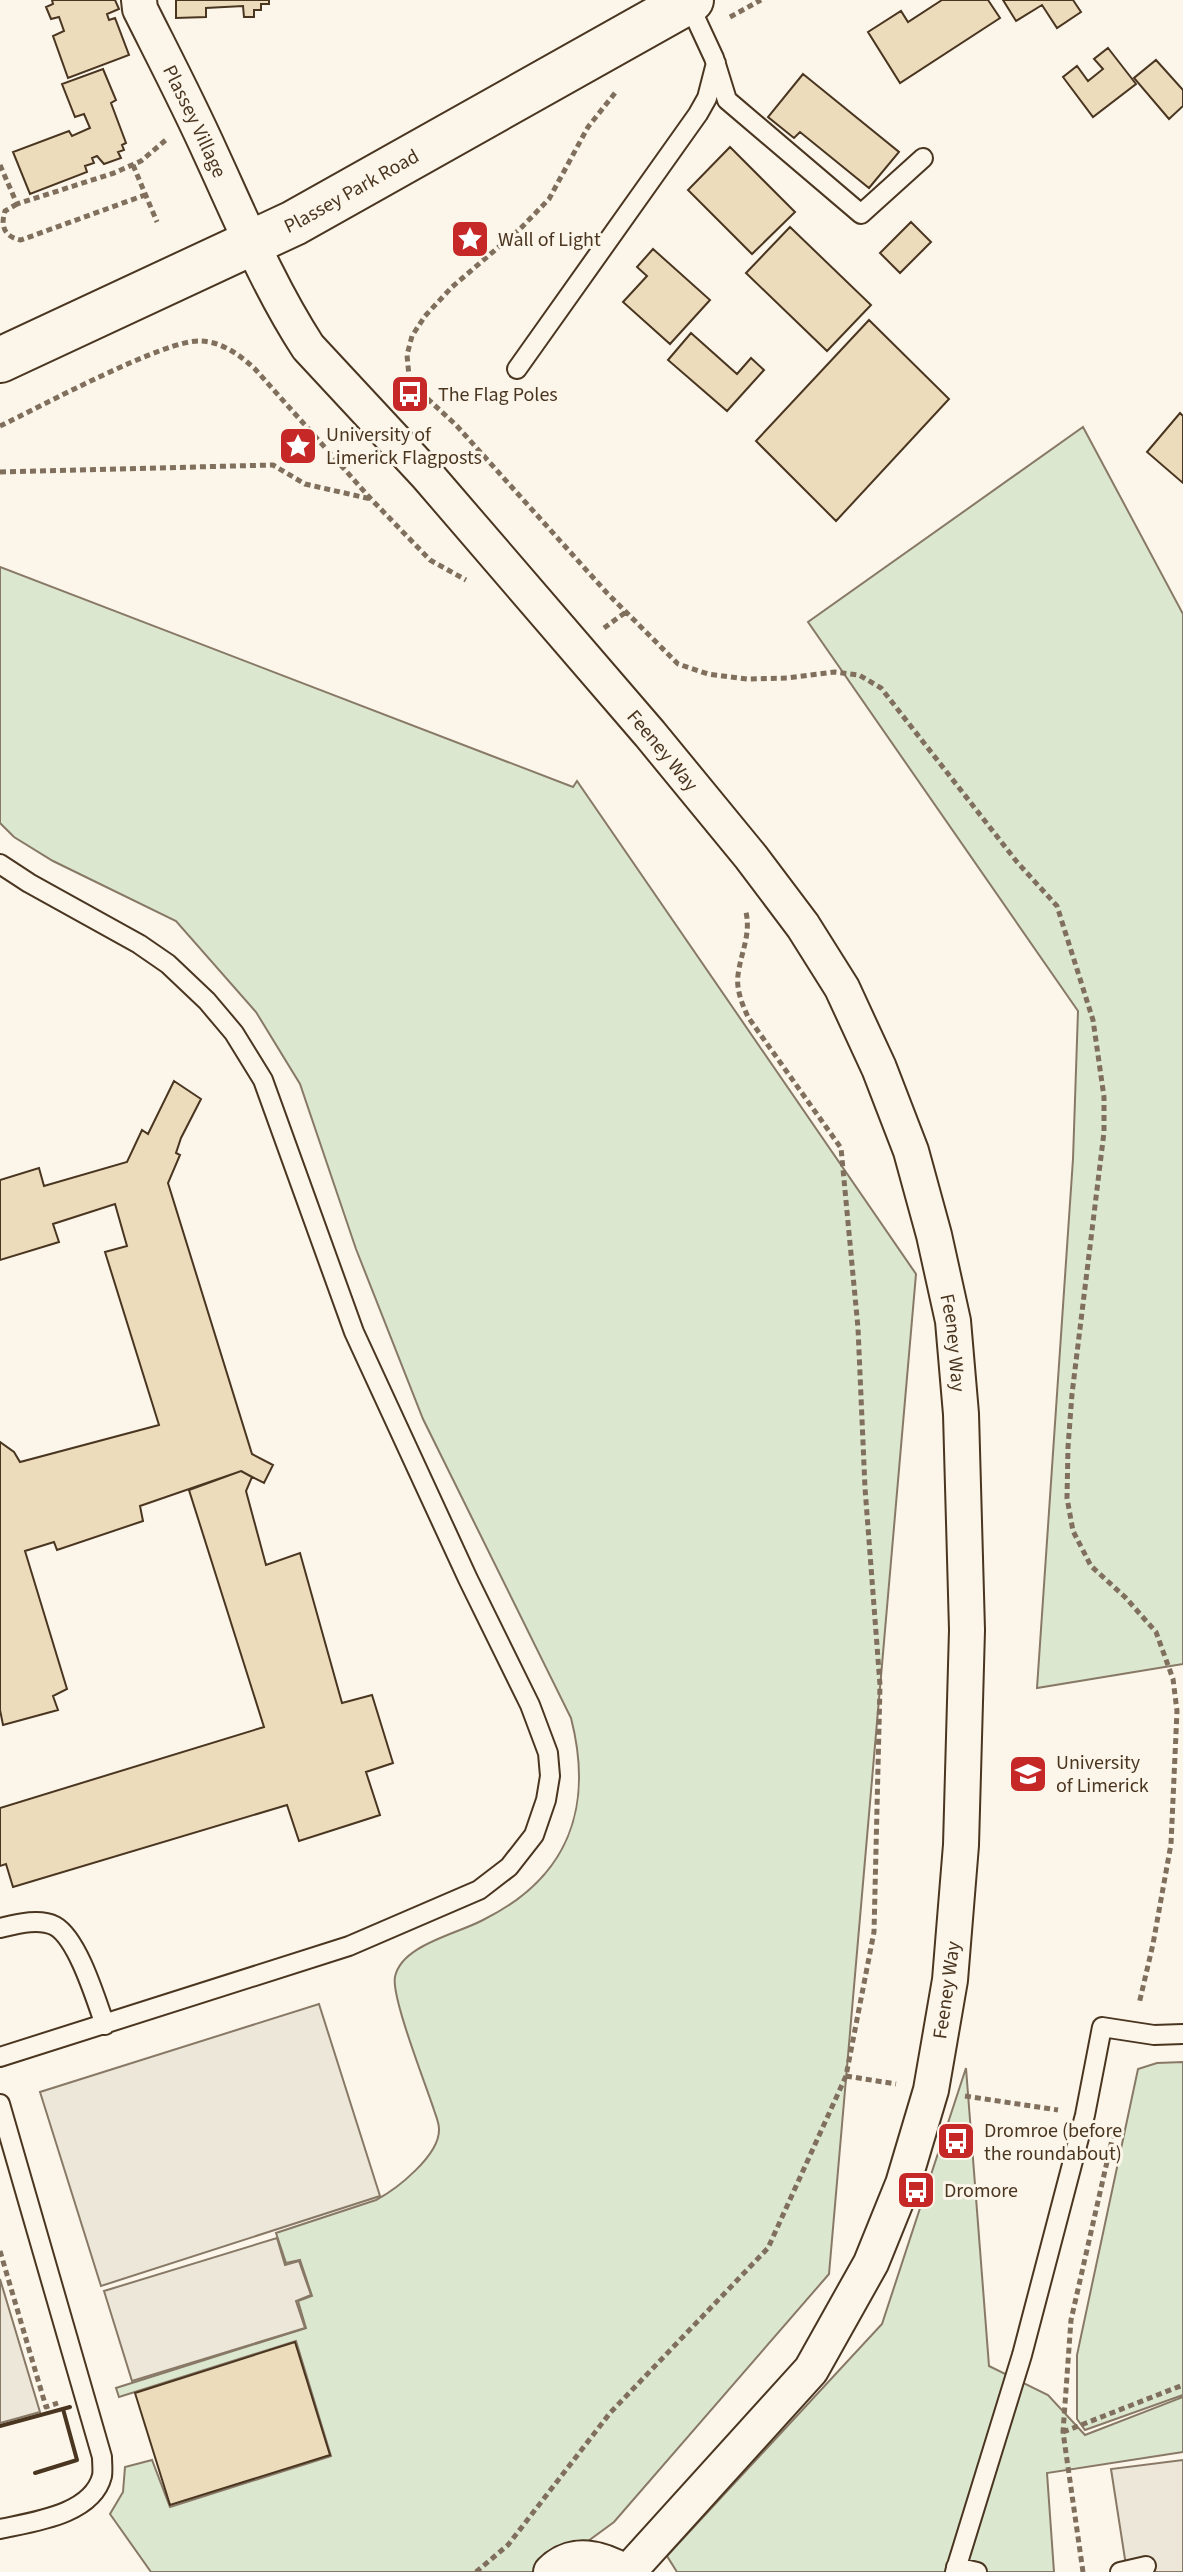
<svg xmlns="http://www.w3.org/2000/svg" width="1183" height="2572" font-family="'Source Sans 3',sans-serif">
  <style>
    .green { fill: #dce7d0; stroke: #887966; stroke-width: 2 }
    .parking { fill: #ede7d9; stroke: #887966; stroke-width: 2 }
    .building { fill: #ecdcbc; stroke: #4a3520; stroke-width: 2 }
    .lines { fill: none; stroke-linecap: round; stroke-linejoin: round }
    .lane-casing { stroke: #4a3520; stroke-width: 22 }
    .street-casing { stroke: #4a3520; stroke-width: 38 }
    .secondary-casing { stroke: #4a3520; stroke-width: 48 }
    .path { stroke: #7f6f5c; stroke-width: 5; stroke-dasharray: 6 4; stroke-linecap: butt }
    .lane { stroke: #fbf6e9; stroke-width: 18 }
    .street { stroke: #fbf6e9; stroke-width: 34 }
    .secondary { stroke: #fbf6e9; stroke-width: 44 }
    .wall { stroke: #4a3520; stroke-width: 4 }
    .labels { text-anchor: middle; stroke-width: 6; stroke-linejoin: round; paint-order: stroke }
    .street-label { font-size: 20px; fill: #4a3520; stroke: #fbf6e9 }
    .poi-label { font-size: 20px; fill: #4a3520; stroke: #fbf6e9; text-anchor: start }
  </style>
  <rect width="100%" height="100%" fill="#fbf6e9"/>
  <path class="green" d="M1083,427L1183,614V1664L1037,1688L1073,1159L1078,1011L808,622Z
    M0,567L573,787L577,781L916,1274L829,2274L614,2522L546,2572H151L110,2514L123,2492L125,2467L152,2460L170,2507L331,2456L296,2341L119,2397L116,2388L306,2328L298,2301L312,2296L300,2260L286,2263L276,2233L376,2200C397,2189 440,2155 439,2129C439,2123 436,2116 434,2110C426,2085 391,1997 395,1977C401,1945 457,1934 483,1920C568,1878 594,1808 571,1718L423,1419L356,1249L300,1084L256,1012L176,921L53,861L14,837L0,823Z
    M1183,2062V2395L1085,2430L1077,2419V2355L1138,2069L1157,2063Z
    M966,2068L989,2366L1048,2395L1085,2435L1183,2397V2452L1047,2473L1054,2572H677L667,2556L882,2324Z"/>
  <path class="parking" d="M319,2004L380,2196L101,2286L40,2092Z
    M277,2238L285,2265L299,2261L311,2295L296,2301L305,2328L132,2381L104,2291Z
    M0,2279L40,2412L0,2423Z
    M1183,2460V2572H1127L1111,2469Z"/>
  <path class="building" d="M52,0H115L119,9L107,14L109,20L115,18L129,55L68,78L53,36L64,31L59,17L51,19L46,7L53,4Z
    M176,0H269V4H261V10H254V17H244L243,6L206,8V17L176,18Z
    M942,0H988L1000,18L900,83L868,32L901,11L908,22Z
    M1003,0H1073L1081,12L1057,28L1042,5L1016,21Z
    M1108,48L1136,84L1093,117L1063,77L1077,66L1088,81L1103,69L1094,59Z
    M1156,60L1183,90V106L1169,119L1134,78Z
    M103,69L116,100L111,103L126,143L122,145L124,150L118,152L121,158L104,164L97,156L92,158L94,163L85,166L87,172L30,194L13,152L69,131L72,136L90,128L84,114L75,117L62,84Z
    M803,74L899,152L869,188L800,132L794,138L768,117Z
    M730,147L795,212L752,254L688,190Z
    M911,222L931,242L900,273L880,253Z
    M790,227L871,305L827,351L746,273Z
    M653,249L710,300L670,344L623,302L647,276L637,267Z
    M869,320L949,399L836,521L756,441Z
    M691,333L737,374L751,358L764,370L727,411L668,360Z
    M1180,413L1183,416V483L1147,452Z
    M174,1081L201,1099L181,1138L176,1153L180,1155L168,1183L252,1454L273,1465L264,1483L241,1471L140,1506L143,1521L57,1550L54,1542L25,1551L67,1689L53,1696L58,1710L3,1725L0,1710V1442L14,1452L20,1462L159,1425L105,1252L127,1246L115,1204L53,1224L59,1242L0,1260V1180L39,1168L44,1186L127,1162L142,1130L148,1134Z
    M241,1471L252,1477L246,1491L266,1565L300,1553L342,1703L372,1695L393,1763L366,1772L380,1815L299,1841L287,1805L13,1887L6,1864L0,1866V1808L264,1727L189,1490Z
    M295,2342L330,2455L170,2505L135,2393Z"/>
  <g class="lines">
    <g class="lane-casing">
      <path id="lane" d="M688,2L714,58L727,100L861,214L923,158
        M517,369L698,114L707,98L716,63
        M0,864L29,883L139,944L168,964L207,1001L234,1033L263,1080L354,1332L468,1579L530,1705L548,1753L550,1776L546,1800L534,1835L509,1867L479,1890L349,1946L0,2057
        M0,1928C17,1924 39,1918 55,1926C78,1939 96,2000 105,2025
        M0,2104L102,2457C102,2463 103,2471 102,2476C92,2515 32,2522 0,2529
        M956,2567L977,2572
        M955,2572L1022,2355L1085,2115L1102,2027L1154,2035L1183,2034
        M1120,2572L1146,2566"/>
    </g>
    <g class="street-casing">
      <g id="street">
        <path id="s1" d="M139,0L140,9C164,57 189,105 211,154C241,219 269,287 308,347L427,475L650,734L751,857L803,926L842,988L879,1068L911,1151L934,1235L953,1321L961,1414L967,1630L961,1845L950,1980L931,2090L903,2184L871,2263L811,2370L628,2572"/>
        <path d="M551,2572C573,2550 601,2558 625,2572"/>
      </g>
    </g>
    <g class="secondary-casing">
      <g id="secondary">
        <path id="s2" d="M0,360L294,223L691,0"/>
      </g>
    </g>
    <path class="path" d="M730,17L761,0
      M615,93L588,127L549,199L522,227L452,287L425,316L412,336L407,355L409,376L417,389L456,425L607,593L678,664L708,674L747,679L787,678L835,672L859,675L881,688L1017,862L1057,906L1093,1020L1104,1097V1132L1072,1394L1068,1447L1067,1498L1073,1531L1091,1566L1125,1597L1156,1632L1173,1679L1177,1711L1171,1844L1153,1944L1139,2004
      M0,165L17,204L114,173L141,161L167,139
      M133,165L157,222
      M17,204L5,211C0,227 5,237 21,240L145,195
      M0,426C38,408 167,338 201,341C222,342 240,355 255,369L371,499L430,560L466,580
      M0,472L273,465L305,484L371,499
      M604,628L626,612
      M846,2076L896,2084
      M965,2096L1058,2110
      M0,2251L46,2407L58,2403
      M1063,2432L1183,2385
      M476,2572L508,2545L610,2413L768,2248L846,2076L874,1932L880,1685L865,1488L858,1328L841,1148L748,1017C742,1004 736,989 738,975C741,952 751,935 746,912
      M1083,2572L1063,2432L1071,2320L1114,2131"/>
    <use href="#lane" class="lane"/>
    <use href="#street" class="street"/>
    <use href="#secondary" class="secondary"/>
    <path class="wall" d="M0,2426L70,2407
      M35,2473L77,2460L63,2409"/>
  </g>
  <defs>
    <g id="sight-square" transform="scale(2)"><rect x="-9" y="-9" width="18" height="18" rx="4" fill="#c62828" stroke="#fbf6e9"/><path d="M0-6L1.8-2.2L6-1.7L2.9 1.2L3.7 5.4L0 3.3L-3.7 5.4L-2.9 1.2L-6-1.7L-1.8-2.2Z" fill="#fff"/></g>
    <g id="bus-square" transform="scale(2)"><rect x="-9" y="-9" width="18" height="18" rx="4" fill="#c62828" stroke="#fbf6e9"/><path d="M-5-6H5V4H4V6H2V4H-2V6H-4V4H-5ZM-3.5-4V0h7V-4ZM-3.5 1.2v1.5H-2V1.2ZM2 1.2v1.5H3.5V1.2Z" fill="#fff"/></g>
    <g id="university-square" transform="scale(2)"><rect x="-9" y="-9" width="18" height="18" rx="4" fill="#c62828" stroke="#fbf6e9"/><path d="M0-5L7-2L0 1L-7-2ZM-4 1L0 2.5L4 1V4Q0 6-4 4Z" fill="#fff"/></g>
  </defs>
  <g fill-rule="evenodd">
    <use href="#sight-square" x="470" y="239"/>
    <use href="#bus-square" x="410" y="394"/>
    <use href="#sight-square" x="298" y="446"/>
    <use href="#university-square" x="1028" y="1774"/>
    <use href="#bus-square" x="956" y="2141"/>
    <use href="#bus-square" x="916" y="2190"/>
  </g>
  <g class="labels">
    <g class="street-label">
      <text dy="7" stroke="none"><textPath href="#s1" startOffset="134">Plassey Village</textPath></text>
      <text dy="7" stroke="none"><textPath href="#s2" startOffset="390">Plassey Park Road</textPath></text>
      <text dy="7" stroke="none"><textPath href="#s1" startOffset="924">Feeney Way</textPath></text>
      <text dy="7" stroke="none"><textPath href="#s1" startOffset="1596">Feeney Way</textPath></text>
      <text transform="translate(946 1990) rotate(-82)" y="7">Feeney Way</text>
    </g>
    <g class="poi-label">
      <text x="498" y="246">Wall of Light</text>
      <text x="438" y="401">The Flag Poles</text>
      <text x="326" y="441">University of<tspan x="326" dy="23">Limerick Flagposts</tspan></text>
      <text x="1056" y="1769">University<tspan x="1056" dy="23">of Limerick</tspan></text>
      <text x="984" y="2137">Dromroe (before<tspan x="984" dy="23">the roundabout)</tspan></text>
      <text x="944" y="2197">Dromore</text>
    </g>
  </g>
</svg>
